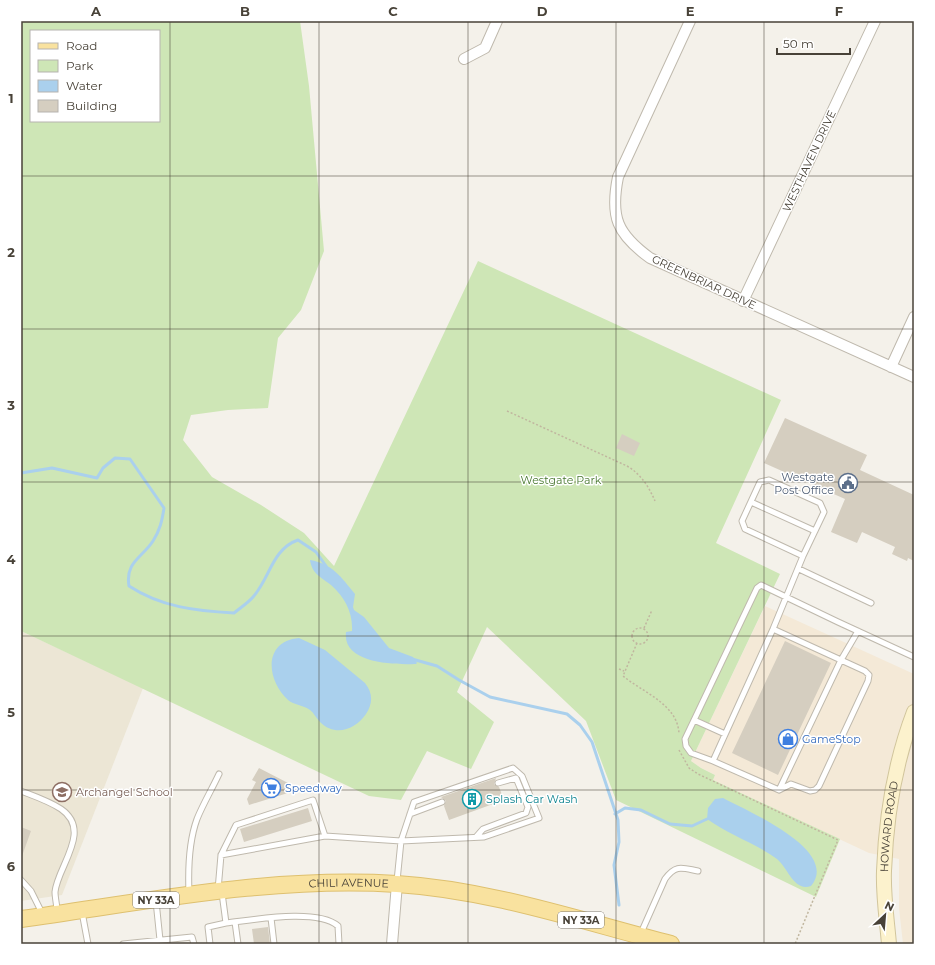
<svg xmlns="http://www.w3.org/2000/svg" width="935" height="965" font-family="Montserrat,sans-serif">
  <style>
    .commercial { fill: #f4e9d7 }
    .education { fill: #ece6d5 }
    .green { fill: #cee6b6; fill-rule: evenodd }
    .water { fill: #aad0ed }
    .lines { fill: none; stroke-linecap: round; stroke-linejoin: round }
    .stream { stroke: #aad0ed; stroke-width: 3 }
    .building { fill: #d5cec0 }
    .service-casing { stroke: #bfb9ad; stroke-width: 7 }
    .minor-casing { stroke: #bfb9ad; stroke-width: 12 }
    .secondary-casing { stroke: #d1c59c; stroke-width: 16 }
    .primary-casing { stroke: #dec06f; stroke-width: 18 }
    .path { stroke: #c0b69f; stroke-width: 1.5; stroke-dasharray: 2 2; stroke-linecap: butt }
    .service { stroke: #fff; stroke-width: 5 }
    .minor { stroke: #fff; stroke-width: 10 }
    .secondary { stroke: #fcf2cd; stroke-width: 14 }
    .primary { stroke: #f9e29f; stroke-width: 16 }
    .grid { fill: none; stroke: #484238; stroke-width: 1; stroke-opacity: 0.55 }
    .labels { text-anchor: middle; stroke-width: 3; stroke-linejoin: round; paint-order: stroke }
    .shield { fill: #fff; stroke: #7f7b74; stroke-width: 1 }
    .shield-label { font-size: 10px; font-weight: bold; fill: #484238 }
    .street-label { font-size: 11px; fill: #484238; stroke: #fff }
    .service-label { font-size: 11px; fill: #4e5e75; stroke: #fff; text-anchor: end }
    .park-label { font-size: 11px; fill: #47772e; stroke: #fff }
    .shop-label { font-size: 11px; fill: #366cbe; stroke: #fff; text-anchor: start }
    .education-label { font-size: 11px; fill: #785e54; stroke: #fff; text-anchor: start }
    .culture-label { font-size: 11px; fill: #0d838f; stroke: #fff; text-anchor: start }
    .neatline { fill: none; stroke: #484238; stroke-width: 1.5 }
    .grid-label { font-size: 13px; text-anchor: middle; font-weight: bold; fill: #484238 }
  </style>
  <rect width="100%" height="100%" fill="#f4f1ea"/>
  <path class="commercial" d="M765,606L914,674V944H903L899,908V859L869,853L713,780L715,775L701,768L691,761Z"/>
  <path class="education" d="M21,631L143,688L62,895L21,901Z"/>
  <path class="green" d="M21,21H300L309,86L324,251L301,310L278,338L268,408L228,410L191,415L183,440L212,477L261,505L304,533L334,566L478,261L781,400L716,543L780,574L691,761L701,768L715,775L713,780L840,839L816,897L616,800L586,721L487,627L457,692L494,722L471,769L427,751L401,800L369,796L21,631ZM31,31H159V121H31Z"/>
  <path class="water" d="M310,560C333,564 341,577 355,594L353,607L354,610L364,617L389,648L413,657L417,663L416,664C395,665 342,664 346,632L352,631C353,613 345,597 331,585C321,577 312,574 310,560Z
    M299,638L325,650L365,683C373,693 373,703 366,714C355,730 335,737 320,722C316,718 314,713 310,710C303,705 294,705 288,700C266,680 263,641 299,638Z
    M723,798C745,810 841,850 811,886C794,892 788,868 777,859C755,843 729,835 707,819L708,808L715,799Z"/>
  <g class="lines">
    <path class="stream" d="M21,473L52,468L97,478L103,468L115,458L130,459L164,508C162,521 160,530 153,541C142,558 125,562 129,586C161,607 196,611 234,613C240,608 248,603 253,597C270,578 272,549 298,540L316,552L326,566
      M412,659L437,666L459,680L490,697L567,714L580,725L592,742L618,820L619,842L614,865L619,905
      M615,814L625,808L641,810L670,824L692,826L707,819"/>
  </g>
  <path class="building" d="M785,418L867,455L860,470L914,495V561L908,558L907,561L892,554L895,547L862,532L857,543L831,532L845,499L764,463Z
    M622,434L640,443L634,456L616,448Z
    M785,641L831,663L778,775L732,753Z
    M259,768L288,783L291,792L249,805L247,799L256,782L252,780Z
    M496,778L494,784L499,787L504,800L449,820L444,806L446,801L441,797Z
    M308,808L312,821L244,842L240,829Z
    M21,827L31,831L22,856H21Z
    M268,927L270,944H254L252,929Z"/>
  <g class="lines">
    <g class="service-casing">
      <path id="service" d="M751,502L815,531
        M799,569L871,603
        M773,629L865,671L869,675L868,681L819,786L815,790L810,791L791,784L779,790
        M858,631L841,660L779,790L713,761L691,753L686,746L685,739L757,588L761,585C812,610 863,634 914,657
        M694,720L725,734
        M713,761L773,629L803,556L745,529L742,521L760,482L769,480L820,503L824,512L803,556
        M513,768L522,776L539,818L484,837L401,841L414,802Z
        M21,791C34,796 49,801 61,809C93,831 57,867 55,892C55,898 57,905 57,911
        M410,814L442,802
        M476,837L483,829L526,813L528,807L516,778L498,783
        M221,855L325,836
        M21,880L31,891L42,913
        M218,890L221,855L236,825L313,800L325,836L401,841L397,881
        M189,893C188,869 189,841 197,819C203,804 212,789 219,774
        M222,893L226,923C253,920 317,908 338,926L339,944
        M156,901L160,940
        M82,912L88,944
        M271,918L274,944
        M235,922L238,944
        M641,933L665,879C676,864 682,868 698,871
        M123,944L192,937L194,944
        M210,944L208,927L226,923"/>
    </g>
    <g class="minor-casing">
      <path id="minor" d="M690,21L618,177C610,217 617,234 650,258L914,377
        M464,59L485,48L497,21
        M743,301L875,21
        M891,367L914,317
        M392,944L397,884"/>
    </g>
    <g class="secondary-casing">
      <g id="secondary">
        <path id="s1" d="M889,944C887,920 883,895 884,871C886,817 895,762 914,712"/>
      </g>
    </g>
    <g class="primary-casing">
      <g id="primary">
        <path id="s2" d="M21,919C145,902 271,876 397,884C491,890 581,921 671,944"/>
      </g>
    </g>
    <path class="path" d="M507,411L627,466C641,474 649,487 655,501
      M632 636a8 8 0 1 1 16 0a8 8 0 1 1-16 0Z
      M644,628L652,610
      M637,643L623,676C642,692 678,704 679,734
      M619,669L624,671
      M679,750L689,768L698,774L838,840L795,944"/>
    <use href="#service" class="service"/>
    <use href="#minor" class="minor"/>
    <use href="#secondary" class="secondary"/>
    <use href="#primary" class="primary"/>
  </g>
  <path class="grid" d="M170,21V944M319,21V944M468,21V944M616,21V944M764,21V944M21,176H914M21,329H914M21,482H914M21,636H914M21,790H914"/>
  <defs>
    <g id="civic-ring" transform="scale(1)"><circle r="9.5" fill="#fff" stroke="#5c6f8a" stroke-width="1.5"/><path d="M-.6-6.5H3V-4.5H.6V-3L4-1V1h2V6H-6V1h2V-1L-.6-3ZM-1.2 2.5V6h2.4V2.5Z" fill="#5c6f8a"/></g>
    <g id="shop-ring" transform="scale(1)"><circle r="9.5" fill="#fff" stroke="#3f7fe0" stroke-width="1.5"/><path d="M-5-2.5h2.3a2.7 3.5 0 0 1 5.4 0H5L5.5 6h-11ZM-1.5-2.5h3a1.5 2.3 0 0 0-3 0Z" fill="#3f7fe0"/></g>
    <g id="supermarket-ring" transform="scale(1)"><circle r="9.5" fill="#fff" stroke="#3f7fe0" stroke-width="1.5"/><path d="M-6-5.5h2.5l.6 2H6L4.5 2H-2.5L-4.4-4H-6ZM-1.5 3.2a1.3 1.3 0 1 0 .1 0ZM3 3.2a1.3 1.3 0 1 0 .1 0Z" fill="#3f7fe0"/></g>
    <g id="school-ring" transform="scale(1)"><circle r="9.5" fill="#fff" stroke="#8d6e63" stroke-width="1.5"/><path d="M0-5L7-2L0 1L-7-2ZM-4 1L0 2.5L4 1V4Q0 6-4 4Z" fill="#8d6e63"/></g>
    <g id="building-ring" transform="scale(1)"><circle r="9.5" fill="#fff" stroke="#0f9aa8" stroke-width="1.5"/><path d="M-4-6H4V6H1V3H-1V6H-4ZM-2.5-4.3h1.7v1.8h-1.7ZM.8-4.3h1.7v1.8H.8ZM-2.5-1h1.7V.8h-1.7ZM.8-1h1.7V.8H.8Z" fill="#0f9aa8"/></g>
  </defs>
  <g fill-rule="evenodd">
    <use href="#civic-ring" x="848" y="483"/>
    <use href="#shop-ring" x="788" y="739"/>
    <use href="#supermarket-ring" x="271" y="788"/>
    <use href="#school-ring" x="62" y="792"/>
    <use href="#building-ring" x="472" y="799"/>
  </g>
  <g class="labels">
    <g class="shield">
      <rect x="133" y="892" width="46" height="16" rx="3"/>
      <rect x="558" y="912" width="46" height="16" rx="3"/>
    </g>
    <g class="shield-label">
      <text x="156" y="904">NY 33A</text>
      <text x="581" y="924">NY 33A</text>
    </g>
    <g class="street-label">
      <text transform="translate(809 161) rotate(-65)" y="4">WESTHAVEN DRIVE</text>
      <text transform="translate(704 282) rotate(25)" y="4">GREENBRIAR DRIVE</text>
      <text dy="4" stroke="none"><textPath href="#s1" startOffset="118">HOWARD ROAD</textPath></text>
      <text dy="4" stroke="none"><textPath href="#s2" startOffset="330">CHILI AVENUE</textPath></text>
    </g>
    <g class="service-label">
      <text x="834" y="481">Westgate<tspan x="834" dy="13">Post Office</tspan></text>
    </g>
    <g class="park-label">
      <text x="561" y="484">Westgate Park</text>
    </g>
    <g class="shop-label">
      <text x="802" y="743">GameStop</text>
      <text x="285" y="792">Speedway</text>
    </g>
    <g class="education-label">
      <text x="76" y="796">Archangel School</text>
    </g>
    <g class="culture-label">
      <text x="486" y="803">Splash Car Wash</text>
    </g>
  </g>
  <rect width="935" height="965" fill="none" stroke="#ffffff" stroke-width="44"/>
  <rect x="30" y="30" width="130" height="92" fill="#ffffff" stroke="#b6b3af"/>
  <rect x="38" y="43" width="20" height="6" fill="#f9e29f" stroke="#b6b3af"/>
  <text x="66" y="50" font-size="12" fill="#484238">Road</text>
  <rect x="38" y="60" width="20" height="12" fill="#cee6b6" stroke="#b6b3af"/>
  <text x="66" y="70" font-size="12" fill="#484238">Park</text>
  <rect x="38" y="80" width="20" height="12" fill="#aad0ed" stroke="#b6b3af"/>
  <text x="66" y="90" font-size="12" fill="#484238">Water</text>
  <rect x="38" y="100" width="20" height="12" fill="#d5cec0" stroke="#b6b3af"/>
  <text x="66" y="110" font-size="12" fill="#484238">Building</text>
  <g transform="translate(885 915) rotate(26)" stroke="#ffffff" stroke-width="3" paint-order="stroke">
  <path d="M0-3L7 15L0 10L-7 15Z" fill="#484238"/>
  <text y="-6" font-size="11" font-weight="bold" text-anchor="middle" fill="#484238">N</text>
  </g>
  <path d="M777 48v6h73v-6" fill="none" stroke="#484238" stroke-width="2"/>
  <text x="783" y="48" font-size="12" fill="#484238" stroke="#ffffff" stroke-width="3" paint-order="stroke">50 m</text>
  <rect x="22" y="22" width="891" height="921" class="neatline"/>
  <g class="grid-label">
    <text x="96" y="16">A</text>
    <text x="245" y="16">B</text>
    <text x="393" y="16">C</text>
    <text x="542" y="16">D</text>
    <text x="690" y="16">E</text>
    <text x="839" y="16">F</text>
    <text x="11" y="103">1</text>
    <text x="11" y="257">2</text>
    <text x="11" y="410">3</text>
    <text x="11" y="564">4</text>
    <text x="11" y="717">5</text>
    <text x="11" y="871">6</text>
  </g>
</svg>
